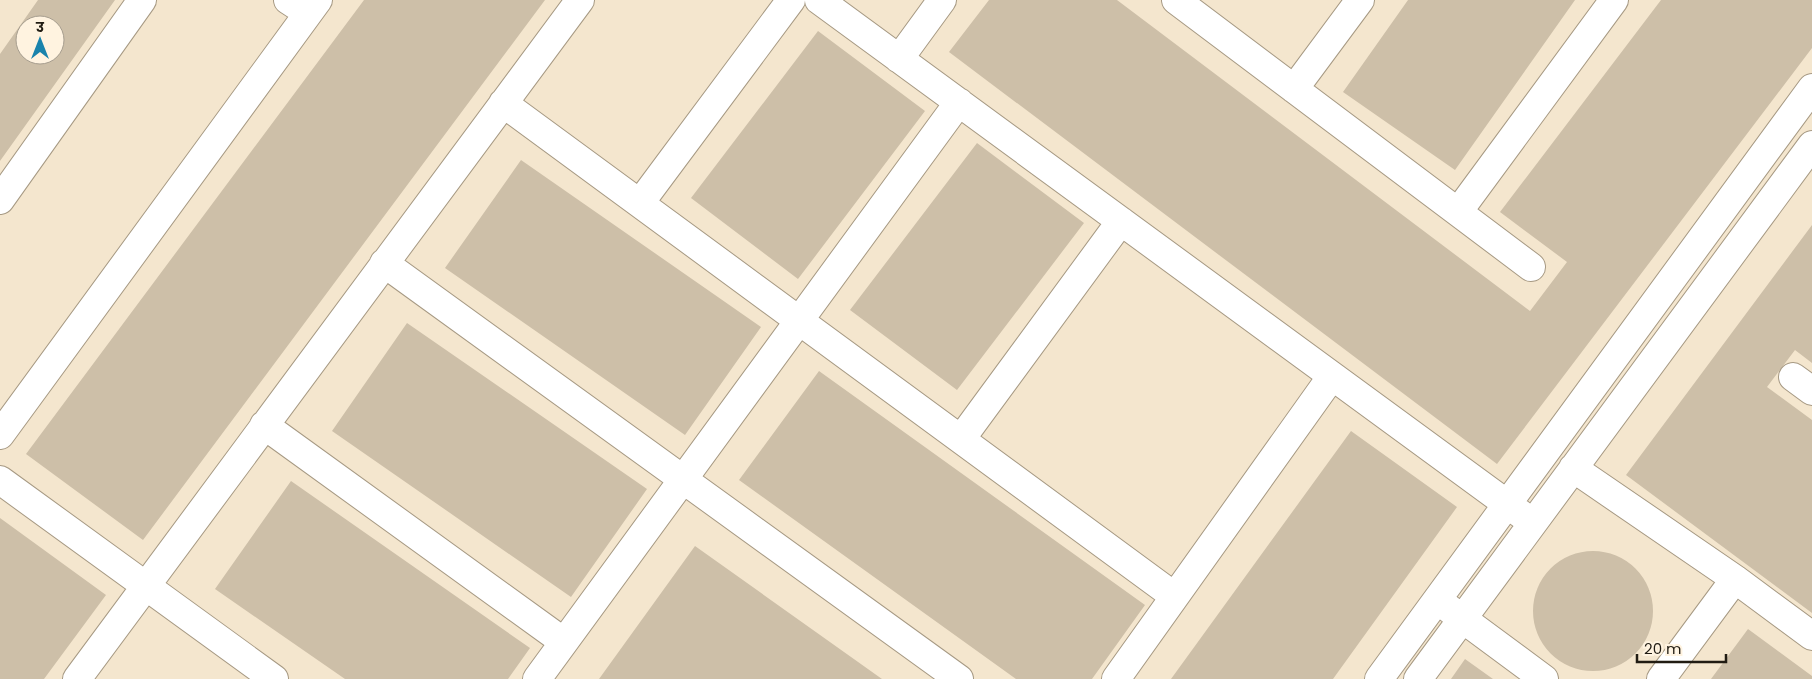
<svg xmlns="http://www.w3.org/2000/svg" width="1812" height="679" font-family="Poppins,'Noto Sans Devanagari',sans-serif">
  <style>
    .building { fill: #cdbfa8; fill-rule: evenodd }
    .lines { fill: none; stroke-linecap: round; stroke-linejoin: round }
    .minor-casing { stroke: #a69983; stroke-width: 30 }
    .minor { stroke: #fff; stroke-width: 28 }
  </style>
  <rect width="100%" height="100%" fill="#f4e6ce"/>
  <path class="building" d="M38,0H115L0,161V54ZM25,25H55V55H25Z
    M364,0H545L143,540L26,454Z
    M989,0H1117L1530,311L1567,262L1500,212L1661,0H1812V48L1497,464L949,52Z
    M1408,0H1575L1455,170L1343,92Z
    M818,31L925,111L798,279L691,198Z
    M977,143L1084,223L957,390L850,310Z
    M521,160L761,327L685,435L445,268Z
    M1812,225V363L1795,350L1767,387L1812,420V613L1626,475Z
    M407,323L647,489L571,597L332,431Z
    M819,371L1145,605L1092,679H1016L739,480Z
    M1351,431L1457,507L1333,679H1171Z
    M291,481L530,648L508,679H345L215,589Z
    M0,518L106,595L44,679H0Z
    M695,546L882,679H599Z
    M1533 611a60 60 0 1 1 120 0a60 60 0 1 1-120 0Z
    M1748,629L1812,676V679H1711Z
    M1465,659L1493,679H1451Z"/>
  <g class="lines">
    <g class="minor-casing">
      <path id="minor" d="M288,0L308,13
        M819,0L1533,523
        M1176,0L1531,267
        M899,59L942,0
        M1294,89L1360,0
        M503,103L1174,596
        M0,200L142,0
        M640,203L791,0
        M1458,212L1614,0
        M384,263L959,679
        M1793,377L1812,391
        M264,425L564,642
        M0,435L318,0
        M961,439L1121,221
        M1573,468L1735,579L1812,636
        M0,480L274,679
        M1448,608L1544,679
        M77,679L580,0
        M537,679L959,102
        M1116,679L1332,376
        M1379,679L1812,88
        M1418,679L1812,145
        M1661,679L1735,579"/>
    </g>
    <use href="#minor" class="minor"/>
  </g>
  <g transform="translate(40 40)"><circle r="24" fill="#fff3e0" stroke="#a69d8e"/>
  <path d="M0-4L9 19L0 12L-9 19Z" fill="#1983ac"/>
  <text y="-8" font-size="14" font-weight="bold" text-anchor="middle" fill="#211c13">उ</text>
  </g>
  <path d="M1637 654v8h89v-8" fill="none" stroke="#211c13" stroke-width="2.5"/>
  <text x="1644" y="654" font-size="15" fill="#211c13" stroke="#fff3e0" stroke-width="4" paint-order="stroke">20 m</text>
</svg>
